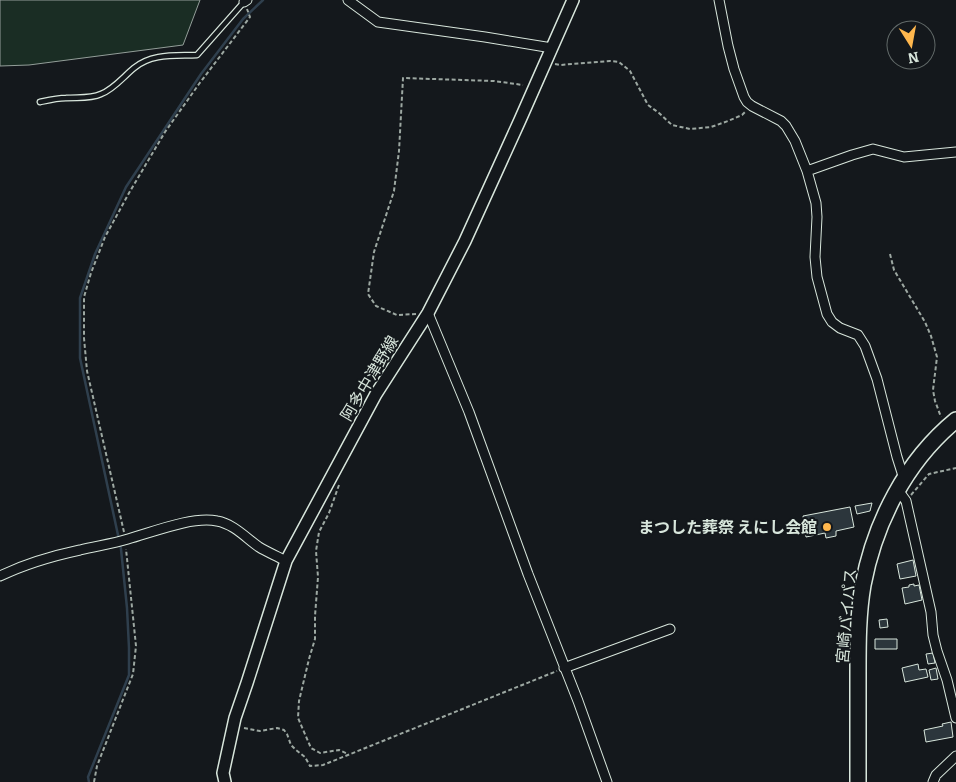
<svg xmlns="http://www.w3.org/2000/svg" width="956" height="782" font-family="Bitter,'Noto Sans JP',serif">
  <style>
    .green { fill: #1a2d24; stroke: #939e99 }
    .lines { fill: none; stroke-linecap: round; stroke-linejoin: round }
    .stream { stroke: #2f3f4d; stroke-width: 2.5 }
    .building { fill: #2c363c; stroke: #d8e6dc }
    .lane-casing { stroke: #d8e6dc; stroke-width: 7 }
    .street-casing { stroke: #d8e6dc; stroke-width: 11 }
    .secondary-casing { stroke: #d8e6dc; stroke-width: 14 }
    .highway-casing { stroke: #d8e6dc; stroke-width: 18 }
    .path { stroke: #9da8a2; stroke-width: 2; stroke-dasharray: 4 2.5; stroke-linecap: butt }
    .lane { stroke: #14181c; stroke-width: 4.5 }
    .street { stroke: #14181c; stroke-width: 9 }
    .secondary { stroke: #14181c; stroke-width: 11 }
    .highway { stroke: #14181c; stroke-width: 15 }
    .poi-dot { fill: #ffb74d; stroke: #14181c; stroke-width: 2 }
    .labels { text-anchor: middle; stroke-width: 4; stroke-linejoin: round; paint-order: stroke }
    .street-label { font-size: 16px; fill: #d8e6dc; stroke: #14181c }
    .poi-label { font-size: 16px; font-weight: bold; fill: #d8e6dc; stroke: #14181c; text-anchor: end }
  </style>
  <rect width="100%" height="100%" fill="#14181c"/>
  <path class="green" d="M0,0H200L183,45L29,65L0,66Z"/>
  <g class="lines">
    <path class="stream" d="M89,782L88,777L129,675V648L127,608L121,549L80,358V298L95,254L126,187L201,74L243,19L263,0"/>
  </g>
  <path class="building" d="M872,503L870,511L857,514L855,506Z
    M850,507L854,527L836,531V536L826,538L825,533L806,537L803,516Z
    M913,560L916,576L900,579L897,564Z
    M914,584V586L919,585L922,600L905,604L902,588L909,587V585Z
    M887,619L888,627L880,628L879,620Z
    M875,639H897V649H875Z
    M933,653L935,663L928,664L926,654Z
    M918,664L919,670L926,669L928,677L905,682L902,668Z
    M936,668L938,679L931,680L929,670Z
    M951,722L953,737L926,742L924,730L943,726L942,724Z"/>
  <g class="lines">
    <g class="lane-casing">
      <path id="lane" d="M40,102C49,100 57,98 66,98C78,97 90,99 101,94C114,89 123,77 134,68C152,53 175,56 197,55L244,2"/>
    </g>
    <g class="street-casing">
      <path id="street" d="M348,0L378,22L485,37L552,48
        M719,0L728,46L734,69L744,97L747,102L752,106L781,121L786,126L795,141L807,171L816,203L817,217L815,257L817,277L827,314L832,322L840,328L858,335L865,346L877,379L897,457L904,479
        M244,2L247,0
        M807,171L852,155L873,149L904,157L956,152
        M428,313L469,412L528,574L578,701L607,782
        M898,490L906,501L931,612L933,635L937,651L947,680L956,718
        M0,576C25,564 52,556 80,550C96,546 112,544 128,539C153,532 192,516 217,521C234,524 246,538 259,547C267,552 277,556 286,561
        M564,668L670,629
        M933,782L936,775L956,756"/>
    </g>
    <g class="secondary-casing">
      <path id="secondary" d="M225,782L223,773L235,718L247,683L286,561L376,394L428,313L465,241L520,120L573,0"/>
    </g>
    <g class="highway-casing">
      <path id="highway" d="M858,782C858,745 858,709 858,672C858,643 858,614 863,585C875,522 906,461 956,420"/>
    </g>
    <path class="path" d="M555,64L560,65L610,61L619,62L630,71L648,105L659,113L672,125L690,129L711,127L728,121L742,115L746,111
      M890,254L894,270L925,322L931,336L937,357L933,390L935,401L941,417
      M416,314L397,315L376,306L368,294L374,252L394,191L399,151L403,78L494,81L523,85
      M339,485L329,513L319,532L316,551L318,577L315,616V639L309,659L299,701L298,718L311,748L320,753L339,750L348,754
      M911,495L929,474L956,468
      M124,532L87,371L84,338V297L91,273L105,237L129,193L165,132L199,84L250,17L247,9
      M244,728L260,731L277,728L284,730L287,734L291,745L296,750L305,757L310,766L323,765L557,671
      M94,782L97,766L133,674L136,646L126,549"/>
    <use href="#lane" class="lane"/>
    <use href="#street" class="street"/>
    <use href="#secondary" class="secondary"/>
    <use href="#highway" class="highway"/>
  </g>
  <circle class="poi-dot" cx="827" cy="527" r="5"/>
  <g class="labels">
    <g class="street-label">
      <text transform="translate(369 378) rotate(-59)" y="6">阿多中津野線</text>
      <text transform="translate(846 616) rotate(-85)" y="6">宮崎バイパス</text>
    </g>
    <g class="poi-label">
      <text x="817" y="533">まつした葬祭 えにし会館</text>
    </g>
  </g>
  <g transform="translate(911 45) rotate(169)"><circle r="24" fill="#14181c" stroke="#626a69"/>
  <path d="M0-4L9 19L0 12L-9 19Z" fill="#ffb74d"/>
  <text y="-8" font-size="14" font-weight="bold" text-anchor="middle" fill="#d8e6dc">N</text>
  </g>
</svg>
